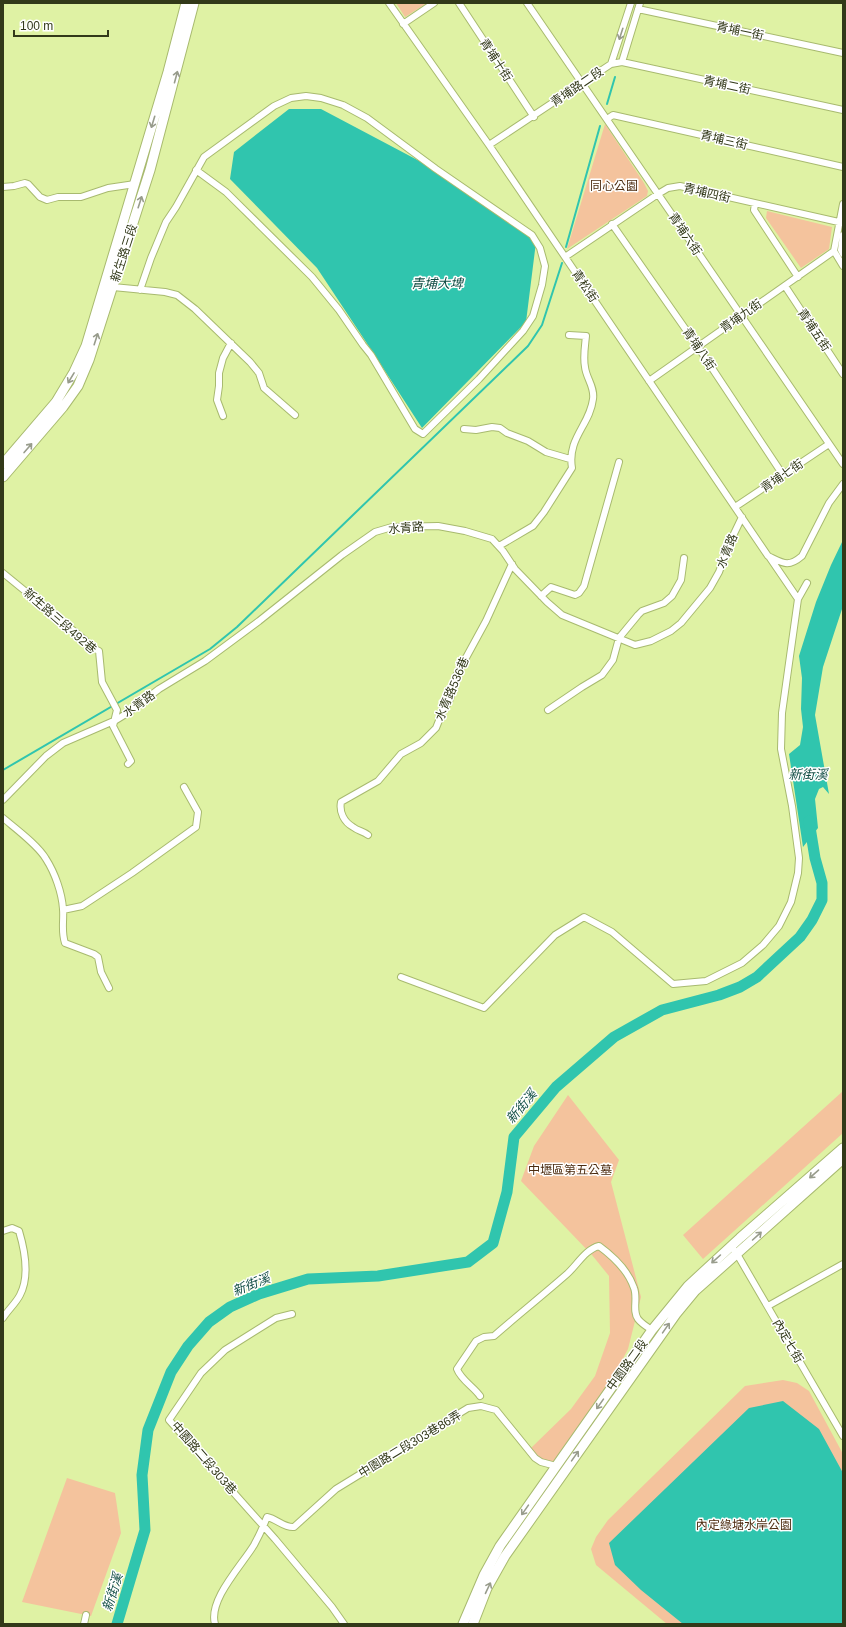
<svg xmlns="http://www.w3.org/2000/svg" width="846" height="1627" font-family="Helvetica,'Noto Sans TC',sans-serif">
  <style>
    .green { fill: #f4c39d }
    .water { fill: #30c5ae }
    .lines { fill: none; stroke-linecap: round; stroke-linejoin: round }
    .stream { stroke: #30c5ae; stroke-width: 2 }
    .river { stroke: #30c5ae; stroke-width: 11 }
    .street-casing { stroke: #a8ba6f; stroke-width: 8 }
    .secondary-casing { stroke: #a8ba6f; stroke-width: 11 }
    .street { stroke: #fff; stroke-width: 6 }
    .secondary { stroke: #fff; stroke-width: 9 }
    .oneway { stroke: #989c8c }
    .labels { text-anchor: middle; stroke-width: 3; stroke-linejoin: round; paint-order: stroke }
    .street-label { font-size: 12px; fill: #323919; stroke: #fff }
    .park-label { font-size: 12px; fill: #4b2b0f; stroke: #fff }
    .water-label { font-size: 13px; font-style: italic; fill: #114d44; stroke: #fff }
  </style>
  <rect width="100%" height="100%" fill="#dff2a4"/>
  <path class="green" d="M396,3H427L405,17Z
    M605,124L644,183L648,191L647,196L567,249Z
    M767,211L832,227L829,249L801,268L766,218Z
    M843,1091V1133L703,1259L683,1235Z
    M568,1095L619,1160L611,1182L641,1297L628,1349L611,1381L555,1463L541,1460L531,1448L571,1409L595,1376L610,1333L609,1276L592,1255L521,1181L534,1146Z
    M783,1380L797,1383L809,1391L843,1454V1624H667L596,1565L591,1549L596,1537L608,1520L745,1386Z
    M67,1478L115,1493L121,1533L91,1616L22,1602Z"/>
  <path class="water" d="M289,109H321L425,164L536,242L526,322L422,428L372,351L317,268L230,179L234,152Z
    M843,540V606L823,667L815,715L829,794L823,787L819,789L815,799L818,828L803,847L789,754L800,745L803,727L801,709L802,678L799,656L816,602L831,565Z
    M783,1401L819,1429L843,1473V1624H683L641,1590L615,1565L609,1543L749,1408Z"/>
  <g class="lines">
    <path class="stream" d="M607,104L615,77
      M566,247L600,126
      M3,770L210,649L237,627L528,346L542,325L562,263"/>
    <path class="river" d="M117,1624L145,1530L142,1475L148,1430L171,1372L188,1346L209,1322L230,1307L259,1294L308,1279L378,1276L468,1262L493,1243L507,1192L514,1137L556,1087L614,1037L662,1010L719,995L740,987L757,977L800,937L812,920L822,900V883L815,858L809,821"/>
    <g class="street-casing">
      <path id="street" d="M389,3L489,145L768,556C783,563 788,568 802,556L829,503L843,484
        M459,3L534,117
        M527,3L843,464
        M638,9L843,53
        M403,24L434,3
        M622,62L640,3
        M611,64L622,62L843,110
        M607,119L613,115L843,167
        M489,145L611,64L631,3
        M3,187L14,186L25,183L28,184L40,197L47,200L58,197H81L108,188L135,184
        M755,204L754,210L798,277
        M843,204L834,251L843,266
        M612,224L698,347L783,475
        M843,235L841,250L843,254
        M565,257L658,194L668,188L680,186L843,223
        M785,286L843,374
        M113,287L165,292L177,295L195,309L250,362L259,373L264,388L295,415
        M140,290L151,258L166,222L176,207L204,157L274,106L291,98L306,96L321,98L343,105L367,118L436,169L532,235L540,248L545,266L542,285L533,316L523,331L479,379L423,434L415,429L371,355L363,345L339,310L312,277L226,192L196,170
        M649,381L834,251
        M223,416L217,400L219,386V373L223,358L231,343
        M464,429L476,430L492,427L500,428L507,433L528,441L546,452L570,459
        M735,507L829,444
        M499,546L533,526L544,512L572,468C567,438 590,425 593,399C595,387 586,378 585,367C583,357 585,346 586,336L569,335
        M770,558L798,599L807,583
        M3,573L85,640L91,647L99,651L102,682L117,710L113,726L131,761L128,764
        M541,596L551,587L575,595L579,593L584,586L619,462
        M548,710L582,687L602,675L613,660L619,638L638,615L642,611L664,603L672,596L681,580L684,558
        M3,800L46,756L63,743L116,720L129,712L159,689L205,661L259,621L342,555L375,532L392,527L438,526L465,531L492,539L503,551L515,569L547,602L562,615L635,645L651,641L671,631L681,623L710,588L719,572L731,540L742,517
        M3,818C16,829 38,845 46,859C55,873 62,893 63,909C64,921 61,931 65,943L94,954L98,957L101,972L109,988
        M368,835C363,831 358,831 353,827C344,822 339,812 341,802L378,781L401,754L421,743L436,728L442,713L450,699L456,676L486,621L512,564
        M63,910L82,906L132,873L196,827L198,812L184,787
        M401,977L484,1008L555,935L584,917L612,932L673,984L706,981L742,963L763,945L779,926L791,902L798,873L799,858L792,806L781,749L782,713L798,599
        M3,1231L12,1228L19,1231C25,1251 30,1276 20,1295C16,1303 8,1310 3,1318
        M731,1246L737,1254L843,1436
        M768,1306L843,1264
        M292,1314L276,1318L225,1350L201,1373L169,1420L275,1539L332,1607L344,1624
        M480,1396C474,1387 461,1380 457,1369L476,1341L484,1337L494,1336C518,1315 543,1295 567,1274C577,1265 586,1249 599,1246C614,1257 628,1270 634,1288C638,1298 632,1311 638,1319C641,1323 647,1327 652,1330
        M84,1624L86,1615
        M215,1624C208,1600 242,1565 254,1545C259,1536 263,1527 267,1517C277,1519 284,1528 294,1527L336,1489L468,1408L481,1406L496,1410L535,1458L541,1462L556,1466"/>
    </g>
    <g class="secondary-casing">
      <path id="secondary" d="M3,464L56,402L74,372L86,346L168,72L186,3
        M3,477L63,407L78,386L89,360L150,170L194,3
        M463,1624L484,1575L500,1546L652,1330L688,1286L740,1238L843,1148
        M473,1624L487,1588L505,1556L676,1314L695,1291L843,1159"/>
    </g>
    <use href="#street" class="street"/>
    <use href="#secondary" class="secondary"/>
  </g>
  <defs><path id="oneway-shaft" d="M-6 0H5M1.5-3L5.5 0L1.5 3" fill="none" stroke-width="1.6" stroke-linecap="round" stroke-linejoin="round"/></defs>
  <g class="oneway">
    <use href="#oneway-shaft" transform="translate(621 34) rotate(108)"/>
    <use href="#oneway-shaft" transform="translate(176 77) rotate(-75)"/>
    <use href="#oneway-shaft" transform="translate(153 122) rotate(107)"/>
    <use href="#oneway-shaft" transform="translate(140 202) rotate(-72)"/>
    <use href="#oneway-shaft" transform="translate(96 339) rotate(-72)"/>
    <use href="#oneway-shaft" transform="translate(71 378) rotate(121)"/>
    <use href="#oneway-shaft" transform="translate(28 448) rotate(-49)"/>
    <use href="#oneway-shaft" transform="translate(814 1174) rotate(139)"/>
    <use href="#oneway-shaft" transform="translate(757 1236) rotate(-42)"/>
    <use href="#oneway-shaft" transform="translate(716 1259) rotate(138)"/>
    <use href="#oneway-shaft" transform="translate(666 1328) rotate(-55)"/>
    <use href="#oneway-shaft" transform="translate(600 1404) rotate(125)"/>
    <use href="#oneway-shaft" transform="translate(575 1456) rotate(-55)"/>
    <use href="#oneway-shaft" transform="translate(525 1510) rotate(125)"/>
    <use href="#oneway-shaft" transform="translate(488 1588) rotate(-65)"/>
  </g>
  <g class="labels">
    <g class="street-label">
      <text transform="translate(740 31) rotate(12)" y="4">青埔一街</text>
      <text transform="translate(496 60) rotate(57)" y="4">青埔十街</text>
      <text transform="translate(727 85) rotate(12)" y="4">青埔二街</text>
      <text transform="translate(577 87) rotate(-34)" y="4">青埔路二段</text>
      <text transform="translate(724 140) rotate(13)" y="4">青埔三街</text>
      <text transform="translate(707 193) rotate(13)" y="4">青埔四街</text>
      <text transform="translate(685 234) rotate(56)" y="4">青埔六街</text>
      <text transform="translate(124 253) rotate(-72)" y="4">新生路三段</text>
      <text transform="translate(585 286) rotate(56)" y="4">青松街</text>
      <text transform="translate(741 316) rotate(-35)" y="4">青埔九街</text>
      <text transform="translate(814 330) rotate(56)" y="4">青埔五街</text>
      <text transform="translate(699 349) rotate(56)" y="4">青埔八街</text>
      <text transform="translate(782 476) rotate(-34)" y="4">青埔七街</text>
      <text transform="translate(406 528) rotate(-5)" y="4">水青路</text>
      <text transform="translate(727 551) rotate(-68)" y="4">水青路</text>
      <text transform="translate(60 621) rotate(41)" y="4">新生路三段492巷</text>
      <text transform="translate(452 689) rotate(-67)" y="4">水青路536巷</text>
      <text transform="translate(139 704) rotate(-36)" y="4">水青路</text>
      <text transform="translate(788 1341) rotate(60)" y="4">內定七街</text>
      <text transform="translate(627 1365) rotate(-54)" y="4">中園路二段</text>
      <text transform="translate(410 1444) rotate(-31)" y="4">中園路二段303巷86弄</text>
      <text transform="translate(204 1458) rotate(49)" y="4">中園路二段303巷</text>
    </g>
    <g class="park-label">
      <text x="614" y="190">同心公園</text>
      <text x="570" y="1174">中壢區第五公墓</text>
      <text x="744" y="1529">內定綠塘水岸公園</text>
    </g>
    <g class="water-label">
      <text x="437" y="288">青埔大埤</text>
      <text x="808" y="779">新街溪</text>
      <text transform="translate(521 1106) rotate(-50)" y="5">新街溪</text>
      <text transform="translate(251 1284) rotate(-22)" y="5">新街溪</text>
      <text transform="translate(112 1592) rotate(-73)" y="5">新街溪</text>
    </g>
  </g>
  <rect width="846" height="1627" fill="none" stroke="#323919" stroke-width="8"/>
  <path d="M14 30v6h94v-6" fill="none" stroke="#323919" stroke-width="2"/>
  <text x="20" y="30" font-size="12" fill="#323919" stroke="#ffffff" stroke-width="3" paint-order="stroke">100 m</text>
</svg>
